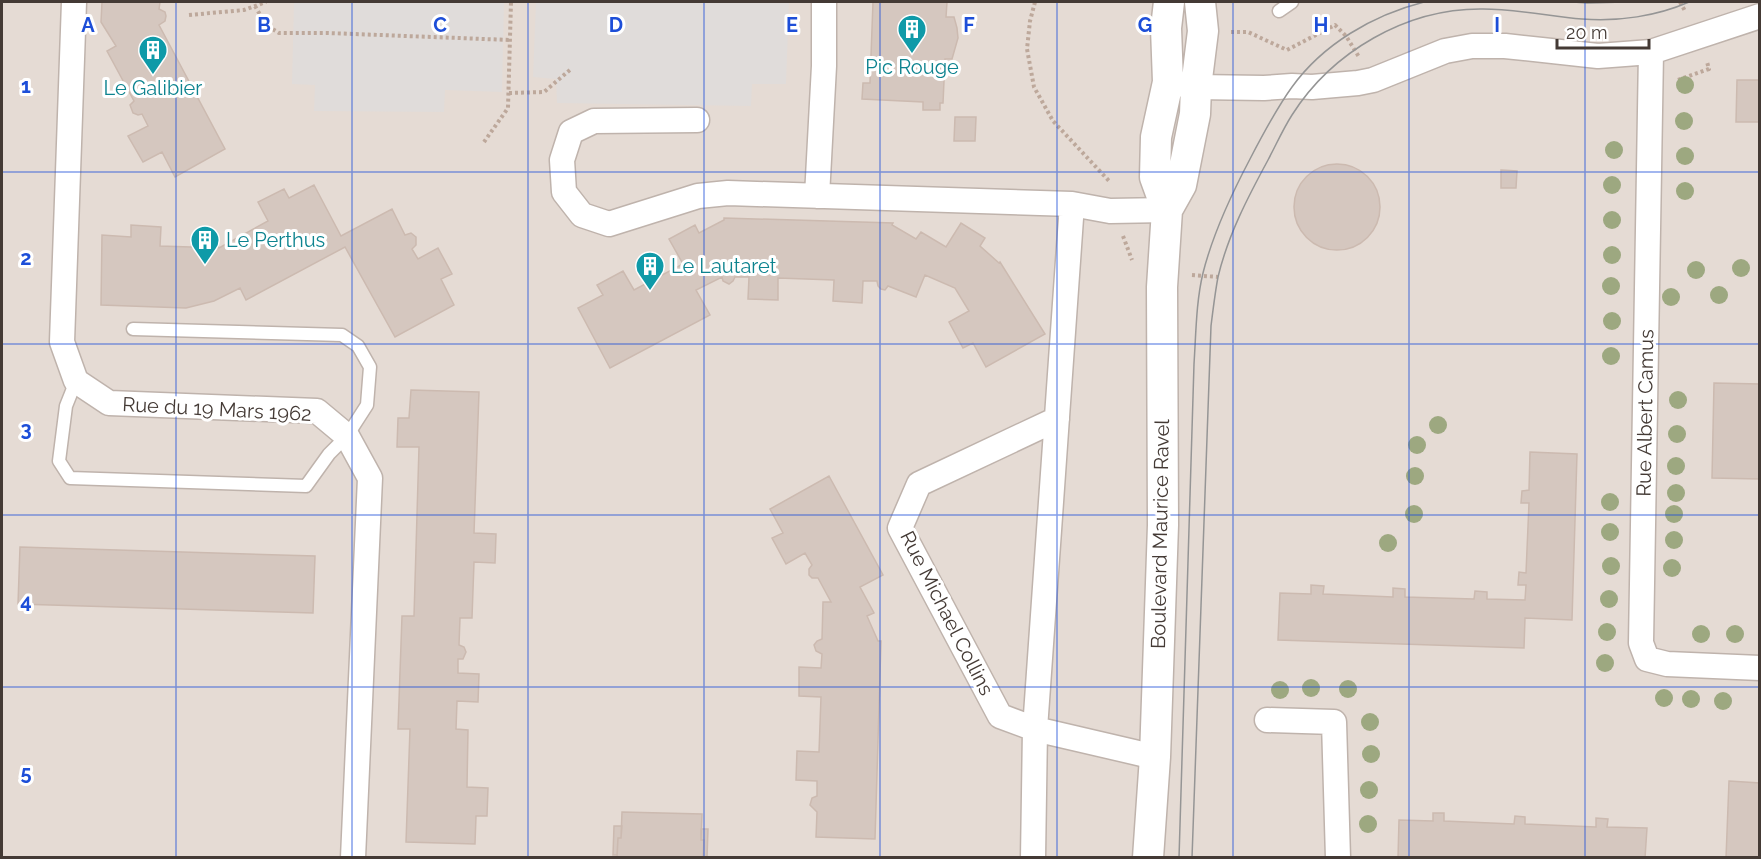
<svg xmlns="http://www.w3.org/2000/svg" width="1761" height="859" font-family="Raleway,sans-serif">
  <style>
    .residential { fill: #e5dbd4 }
    .parking { fill: #e0dcda }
    .building { fill: #d5c7bf; stroke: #ccbab0; stroke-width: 1.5 }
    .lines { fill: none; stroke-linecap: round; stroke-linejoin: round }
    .service-casing { stroke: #bfb3ac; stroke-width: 15 }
    .minor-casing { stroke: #bfb3ac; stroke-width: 27 }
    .tertiary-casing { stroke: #bfb3ac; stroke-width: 33 }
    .path { stroke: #bda89b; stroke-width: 4; stroke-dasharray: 3 3; stroke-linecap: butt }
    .service { stroke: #fff; stroke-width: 12 }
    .minor { stroke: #fff; stroke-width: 24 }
    .tertiary { stroke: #fff; stroke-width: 30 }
    .tram { stroke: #959595; stroke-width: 1.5 }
    .tree { fill: #9da880 }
    .grid { fill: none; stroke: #1d4ed8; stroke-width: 1.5; stroke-opacity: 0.55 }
    .labels { text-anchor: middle; stroke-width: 6; stroke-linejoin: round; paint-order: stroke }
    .culture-label { font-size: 20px; fill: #0d838f; stroke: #fff }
    .street-label { font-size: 20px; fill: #443a35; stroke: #fff }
    .grid-label { font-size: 20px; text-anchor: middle; font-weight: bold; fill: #1d4ed8; stroke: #fff; stroke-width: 6; stroke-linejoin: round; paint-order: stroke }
  </style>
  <rect width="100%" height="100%" fill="#f1ebe6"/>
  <path class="residential" d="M2,2H1759V857H2Z"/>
  <path class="parking" d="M294,2H504L502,92L445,90L444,112L314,111L315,85L292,84Z
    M536,2H789L786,84H752L751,106L557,103L556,79L533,77Z"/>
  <path class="building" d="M102,2H160L159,9L165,12L166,16L165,21L159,25L225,149L175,177L162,152L143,162L128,136L148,126L142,114L138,115L133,113L130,105L134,101L107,51L116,46L101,22Z
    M873,2H947L946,17H954L957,28L958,38L952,59H945L943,103H940V110H923V102L862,99L863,83H870Z
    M1737,80H1760V122H1736Z
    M955,117H976L975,141H954Z
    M1294 207a43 43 0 1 1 86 0a43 43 0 1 1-86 0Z
    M1501,170L1517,171L1516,188H1501Z
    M314,185L341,236L392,209L405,235L411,233L416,237V245L412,249L418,259L438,248L452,274L441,279L454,305L395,337L345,247L246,300L240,288L214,301L186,308L101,305L102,235L131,237V225L161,227L160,246L191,247L212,236L219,248L268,221L258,202L284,189L289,198Z
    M724,218L893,223L892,225L916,239L921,232L946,247L961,223L985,238L980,246L999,263L1000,262L1045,334L986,367L973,343L963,348L949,322L969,311L955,288L925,275L916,297L888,286L885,290L881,289L878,286L877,281H863L862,303L833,301L834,280L778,278V300L748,299L749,277H735L733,281L729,284L723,281L722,277L696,290L710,315L610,368L578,308L603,295L597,285L623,271L634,290L683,264L669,239L695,225L699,233L724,220Z
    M1714,383L1760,384V479L1712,478Z
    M411,390L479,392L474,533L496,534L495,563L474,562L472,618H460L459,645L464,647L466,652L463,659H458V673L479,674L478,702L457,701L456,729L468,730L467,787L488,788L487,816H476L475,844L406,842L410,729H398L402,616H414L419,447H397L398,418H409Z
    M1530,452L1577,454L1572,620L1525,618L1524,648L1278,640L1280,593L1311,594V585L1324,586L1323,594L1393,597V588L1405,589V597L1474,599L1475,591L1487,592V599L1525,600L1526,585H1518L1519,572L1526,573L1529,503H1521L1522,491L1529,490Z
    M829,476L883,575L860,587L874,613L867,616L878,641H881L875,839L816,837L817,812L810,805L812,798L817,796V781L796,780L797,751L819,752L821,697L799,696V667L821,668L822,654L816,651L814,645L817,641L822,639L823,602H831L818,578H812L809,575V569L812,565L805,553L786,564L772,538L783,533L770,509Z
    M20,547L315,556L313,613L18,604Z
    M1729,781L1760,783V858H1726Z
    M622,812L702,814L701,840H704L703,858H617L618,838H621Z
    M1433,813H1444V821L1514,824L1515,816L1525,817V824L1596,827V818L1608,819L1607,827L1647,828L1645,858H1398L1399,820L1433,821Z
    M614,826H622L621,838H618L617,855H613Z
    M701,829H708L707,858H703L704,840H701Z"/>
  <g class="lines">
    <g class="service-casing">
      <path id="service" d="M1279,11L1292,2
        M76,381L66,406L59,461L70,478L306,486L329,454L347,436L367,405L370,367L358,346L342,335L133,329"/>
    </g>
    <g class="minor-casing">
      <path id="minor" d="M74,2L62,342L76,381L109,403L317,411L347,436L370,478L353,858
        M1651,52L1641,643L1647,659L1667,664L1760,668
        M1179,84L1196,87L1264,88L1292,86L1312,87L1358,83L1373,80L1445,51L1472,46H1505L1598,56L1651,52L1760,16
        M697,120L594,121L571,132L562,160L564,192L582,215L609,224L698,196L728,193L1072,204L1110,211L1167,210
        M817,196L824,66V2
        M1057,419L919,484L900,528L1000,716L1035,729L1155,757
        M1267,720L1334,722L1338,858
        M1033,858L1035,729L1072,204"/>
    </g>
    <g class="tertiary-casing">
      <path id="tertiary" d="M1167,210L1181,185L1195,114L1196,87L1203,31L1200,2
        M1148,858L1155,757L1163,525L1162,287L1167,210L1155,177L1156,137L1168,82L1166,28L1169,2"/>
    </g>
    <path class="path" d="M1035,2L1030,21L1027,49L1034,87L1053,121L1110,182
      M1680,2L1685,11
      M255,6L266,25L279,33H328L510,40
      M189,15L244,10L266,2
      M1231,32H1248L1287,50L1335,25L1346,36L1359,57
      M1678,80L1709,69L1707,62
      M509,93L544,92L571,69
      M484,142L508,108L511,2
      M1123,236L1132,260
      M1192,275L1218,277"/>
    <use href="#service" class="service"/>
    <use href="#minor" class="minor"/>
    <use href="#tertiary" class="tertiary"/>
    <path class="tram" d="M1573,2L1587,3L1625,2
      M1179,858L1194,364C1196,334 1196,302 1203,273C1213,233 1231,195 1250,159C1263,134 1276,109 1292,87C1323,44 1373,15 1424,2
      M1192,858L1211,326C1213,310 1215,293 1218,277C1228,235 1248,197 1268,160C1276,145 1283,129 1292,115C1332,52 1406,8 1483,9C1516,9 1549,16 1582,19C1618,22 1657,16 1689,2"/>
  </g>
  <g class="tree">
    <circle cx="1685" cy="85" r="9"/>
    <circle cx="1684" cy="121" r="9"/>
    <circle cx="1614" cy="150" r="9"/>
    <circle cx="1685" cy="156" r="9"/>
    <circle cx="1612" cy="185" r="9"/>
    <circle cx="1685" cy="191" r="9"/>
    <circle cx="1612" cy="220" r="9"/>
    <circle cx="1612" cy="255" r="9"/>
    <circle cx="1741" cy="268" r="9"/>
    <circle cx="1696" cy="270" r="9"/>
    <circle cx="1611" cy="286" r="9"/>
    <circle cx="1719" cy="295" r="9"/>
    <circle cx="1671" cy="297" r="9"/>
    <circle cx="1612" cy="321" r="9"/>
    <circle cx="1611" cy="356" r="9"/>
    <circle cx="1678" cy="400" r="9"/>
    <circle cx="1438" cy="425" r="9"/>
    <circle cx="1677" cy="434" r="9"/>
    <circle cx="1417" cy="445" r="9"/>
    <circle cx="1676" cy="466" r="9"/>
    <circle cx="1415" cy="476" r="9"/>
    <circle cx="1676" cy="493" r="9"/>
    <circle cx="1610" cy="502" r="9"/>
    <circle cx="1414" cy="514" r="9"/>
    <circle cx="1674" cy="514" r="9"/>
    <circle cx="1610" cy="532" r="9"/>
    <circle cx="1674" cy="540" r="9"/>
    <circle cx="1388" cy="543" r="9"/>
    <circle cx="1611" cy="566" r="9"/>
    <circle cx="1672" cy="568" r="9"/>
    <circle cx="1609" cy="599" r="9"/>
    <circle cx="1607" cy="632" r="9"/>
    <circle cx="1701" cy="634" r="9"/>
    <circle cx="1735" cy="634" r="9"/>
    <circle cx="1605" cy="663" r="9"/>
    <circle cx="1311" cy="688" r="9"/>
    <circle cx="1348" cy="689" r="9"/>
    <circle cx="1280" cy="690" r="9"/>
    <circle cx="1664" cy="698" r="9"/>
    <circle cx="1691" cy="699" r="9"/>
    <circle cx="1723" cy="701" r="9"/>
    <circle cx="1370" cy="722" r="9"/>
    <circle cx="1371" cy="754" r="9"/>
    <circle cx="1369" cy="790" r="9"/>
    <circle cx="1368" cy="824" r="9"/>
  </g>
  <path class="grid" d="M176,2V858M352,2V858M528,2V858M704,2V858M880,2V858M1057,2V858M1233,2V858M1409,2V858M1585,2V858M2,172H1760M2,344H1760M2,515H1760M2,687H1760"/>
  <defs>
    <g id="building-pin" transform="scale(1.5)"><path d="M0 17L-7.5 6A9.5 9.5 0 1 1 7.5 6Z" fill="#0f9aa8" stroke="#fff"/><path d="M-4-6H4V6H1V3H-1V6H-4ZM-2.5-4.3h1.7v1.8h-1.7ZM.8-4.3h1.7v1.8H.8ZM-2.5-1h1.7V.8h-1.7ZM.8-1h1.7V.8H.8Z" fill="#fff"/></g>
  </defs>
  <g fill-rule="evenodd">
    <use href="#building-pin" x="912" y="29"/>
    <use href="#building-pin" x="153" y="50"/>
    <use href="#building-pin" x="205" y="240"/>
    <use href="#building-pin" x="650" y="266"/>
  </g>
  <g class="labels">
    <g class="culture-label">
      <text x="912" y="74">Pic Rouge</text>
      <text x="153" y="95">Le Galibier</text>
      <text x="226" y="247" text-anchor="start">Le Perthus</text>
      <text x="671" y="273" text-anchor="start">Le Lautaret</text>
    </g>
    <g class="street-label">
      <text transform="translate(217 409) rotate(3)" y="7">Rue du 19 Mars 1962</text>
      <text transform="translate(1645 413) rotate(-89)" y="7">Rue Albert Camus</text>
      <text transform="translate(1160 534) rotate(-89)" y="7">Boulevard Maurice Ravel</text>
      <text transform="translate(947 613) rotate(63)" y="7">Rue Michael Collins</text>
    </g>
  </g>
  <g class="grid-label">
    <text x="88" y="32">A</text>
    <text x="264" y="32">B</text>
    <text x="440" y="32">C</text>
    <text x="616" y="32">D</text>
    <text x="792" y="32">E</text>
    <text x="969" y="32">F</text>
    <text x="1145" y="32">G</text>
    <text x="1321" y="32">H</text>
    <text x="1497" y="32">I</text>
    <text x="26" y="93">1</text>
    <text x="26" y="265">2</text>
    <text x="26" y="436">3</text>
    <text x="26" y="608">4</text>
    <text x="26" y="780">5</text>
  </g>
  <rect width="1761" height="859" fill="none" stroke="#443a35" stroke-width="6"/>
  <path d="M1557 39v9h92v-9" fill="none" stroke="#443a35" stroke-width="3"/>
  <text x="1566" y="39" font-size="18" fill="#443a35" stroke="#ffffff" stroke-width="4.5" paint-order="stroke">20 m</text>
</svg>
